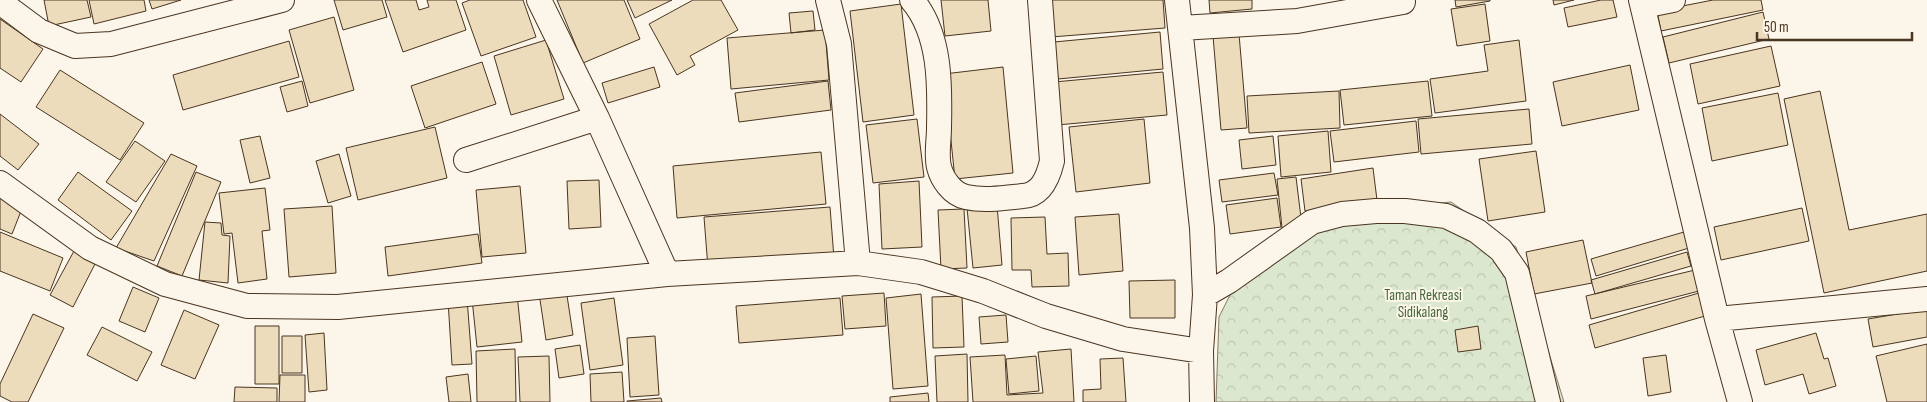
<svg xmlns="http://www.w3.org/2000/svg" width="1927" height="402" font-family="'Sofia Sans Condensed',sans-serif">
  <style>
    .park { fill: url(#park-crowns); stroke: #887966 }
    .building { fill: #ecdcbc; stroke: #4a3520 }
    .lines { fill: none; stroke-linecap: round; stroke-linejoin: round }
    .minor-casing { stroke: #4a3520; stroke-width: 26 }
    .minor { stroke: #fbf6e9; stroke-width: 24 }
    .labels { text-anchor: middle; stroke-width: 4; stroke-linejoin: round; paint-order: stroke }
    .park-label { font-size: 15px; fill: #436837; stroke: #fbf6e9 }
  </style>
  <defs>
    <pattern id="park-crowns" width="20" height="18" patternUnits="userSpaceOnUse" patternTransform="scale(1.25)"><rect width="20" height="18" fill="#dce7d0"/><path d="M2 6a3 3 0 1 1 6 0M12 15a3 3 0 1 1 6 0" fill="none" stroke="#bec7b2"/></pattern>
  </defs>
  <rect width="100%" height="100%" fill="#fbf6e9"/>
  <path class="park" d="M1451,202L1516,247L1564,402H1216L1219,317L1246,263L1355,212Z"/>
  <path class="building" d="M44,0H87L91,17L49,26Z
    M89,0H144L146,11L94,24Z
    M149,0H181L152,9Z
    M334,0H382L387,17L343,30Z
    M385,0H416L419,10L429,7L427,0H456L466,30L403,52Z
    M470,0H523L536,37L481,56L462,3Z
    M557,0H624L640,39L583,63Z
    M627,0H672L635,18Z
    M693,0H721L738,30L690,56L695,65L677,75L649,24Z
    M941,0H988L991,31L945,36Z
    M1048,0H1163L1165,28L1051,37Z
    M1209,0H1252V9L1210,13Z
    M1455,0H1490V1L1456,7Z
    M1553,0H1574L1554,5Z
    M1601,0H1613L1617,17L1568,27L1564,8Z
    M1713,0H1761L1763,10L1661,31L1657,11Z
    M901,4L914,115L863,122L850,11Z
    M1485,4L1490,41L1457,46L1451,9Z
    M813,11L815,30L791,33L789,13Z
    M1763,12L1769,39L1669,63L1663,37Z
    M334,17L354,90L310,103L289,30Z
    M0,19L43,49L21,82L0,68Z
    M825,30L829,80L731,89L727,38Z
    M1160,32L1163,69L1058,79L1054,42Z
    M1239,34L1247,128L1221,130L1213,36Z
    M546,40L564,99L511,115L494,56Z
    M1519,40L1526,101L1435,113L1430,79L1488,71L1484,45Z
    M289,41L299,77L183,110L173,75Z
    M1771,46L1780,86L1698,104L1690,64Z
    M482,62L496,104L425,128L411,86Z
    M1630,65L1639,110L1562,126L1553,82Z
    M654,67L660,87L608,103L602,83Z
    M1003,67L1013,173L955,179L944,74Z
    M60,70L144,123L120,160L36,107Z
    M1163,72L1167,115L1057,125L1054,82Z
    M302,81L308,106L287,112L280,87Z
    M828,81L831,110L739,122L735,93Z
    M1428,81L1432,116L1344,125L1340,90Z
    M1339,91L1340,128L1249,133L1247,96Z
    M1820,91L1849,230L1927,214V271L1824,293L1784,99Z
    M1778,93L1788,145L1712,161L1702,108Z
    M1529,109L1532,144L1421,154L1418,119Z
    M0,114L39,144L18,170L0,156Z
    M917,119L924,177L873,183L866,125Z
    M1144,119L1150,183L1076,192L1069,127Z
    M1416,121L1419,152L1334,162L1330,131Z
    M435,127L447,178L358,200L346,148Z
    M1328,131L1331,172L1281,177L1278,136Z
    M260,136L270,178L250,183L240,140Z
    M1273,136L1276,165L1242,169L1239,140Z
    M135,141L165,161L136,202L106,182Z
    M1536,151L1545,212L1488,221L1479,159Z
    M821,152L826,204L677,218L673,166Z
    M171,154L197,166L154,261L116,248Z
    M339,154L351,196L328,203L316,161Z
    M1373,168L1377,200L1305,211L1301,179Z
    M78,172L132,211L111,240L58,200Z
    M196,172L221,182L182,276L157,266Z
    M1274,173L1278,195L1222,202L1219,180Z
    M1296,177L1302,226L1282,228L1277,179Z
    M599,180L601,227L569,229L567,181Z
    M919,181L922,247L882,249L879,184Z
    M520,186L526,253L482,257L476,190Z
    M265,188L270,230L262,231L267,279L238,283L232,233L224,234L219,193Z
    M0,197L23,206L12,234L0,229Z
    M1277,198L1281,227L1230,234L1226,205Z
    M997,205L1002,265L973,268L967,208Z
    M332,206L336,273L289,277L284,209Z
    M830,207L834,258L708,268L704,217Z
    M1802,208L1809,241L1721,260L1714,227Z
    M964,209L967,268L941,269L938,210Z
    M1119,214L1123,271L1079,275L1075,217Z
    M1045,217L1047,254L1068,253L1069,286L1032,287L1031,270H1012L1011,218Z
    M205,222L221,223L222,235L230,236L228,283L199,280Z
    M0,232L63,258L50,291L0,271Z
    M1684,232L1689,248L1596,276L1591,259Z
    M478,234L482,263L388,276L385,247Z
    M1583,240L1592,283L1534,294L1526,252Z
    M74,251L96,262L73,307L50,295Z
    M1687,252L1691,266L1595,294L1591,280Z
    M1695,270L1699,291L1591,319L1586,296Z
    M1175,280V318H1130L1129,281Z
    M133,287L159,298L145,332L119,321Z
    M566,289L573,335L546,340L539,293Z
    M884,293L886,326L845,329L842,296Z
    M1699,293L1705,316L1595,348L1589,325Z
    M517,294L522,342L477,347L472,299Z
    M921,294L928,386L893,389L886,298Z
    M962,296L964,347L933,348L932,297Z
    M467,298L472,364L452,365L448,300Z
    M614,298L623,365L590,370L581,303Z
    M840,298L843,335L739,343L736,306Z
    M1927,309V337L1873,347L1868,319Z
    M184,310L219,325L195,379L161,365Z
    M33,314L64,328L28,402H12L0,396V384Z
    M1006,315L1008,342L981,344L979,317Z
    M255,326H279V384H255Z
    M1478,326L1481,349L1458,352L1455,330Z
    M102,327L152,352L137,381L87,355Z
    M324,333L327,390L309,392L305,335Z
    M1816,333L1824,359L1828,358L1836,386L1809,394L1803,374L1765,385L1756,350Z
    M282,336H302V373H282Z
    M655,336L659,395L630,397L627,338Z
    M1927,344V402H1887L1876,356Z
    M580,345L584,374L559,378L555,349Z
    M515,349L516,402H477L476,351Z
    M1071,349L1074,402H973L970,357L1005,355L1007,395L1043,393L1038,352Z
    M967,354L968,402H937L935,356Z
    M1666,355L1671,392L1648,396L1643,358Z
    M549,356L550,402H520L518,357Z
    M1036,356L1039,391L1009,394L1006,359Z
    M1123,358L1126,402H1083V390L1101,389L1100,359Z
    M622,372L624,402H591L590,374Z
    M468,374L471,402H449L446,377Z
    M280,375H305V402H279Z
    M235,387L277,388V402H234Z
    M928,393L929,402H890V397Z
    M661,398L662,402H627V401Z"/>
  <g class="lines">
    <g class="minor-casing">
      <path id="minor" d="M539,0L597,118L667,274
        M828,0L839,44L858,263
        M912,0C941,34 940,86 939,128C939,140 936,155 939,167C942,179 952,194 966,197C984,201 1004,198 1023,196C1041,195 1048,178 1052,161L1040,0
        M1177,0L1202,228L1205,295L1201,351L1202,402
        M1641,0L1717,319L1740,402
        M0,2L39,31L75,46L111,44L282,0
        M1643,6L1673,0
        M1181,28L1297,21L1403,2
        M466,160L597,118
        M0,183L90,248L165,284L247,306L338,307L667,274L858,263L921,272L983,291L1046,316L1123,339L1201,351
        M1205,295L1229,281L1312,222L1342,214L1376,211H1405L1446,216L1477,231L1501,250L1517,273L1548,402
        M1717,319L1927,299"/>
    </g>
    <use href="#minor" class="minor"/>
  </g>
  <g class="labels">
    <g class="park-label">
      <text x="1423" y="300">Taman Rekreasi<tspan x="1423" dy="17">Sidikalang</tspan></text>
    </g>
  </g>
  <path d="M1757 32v8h155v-8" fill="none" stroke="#4a3520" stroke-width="2.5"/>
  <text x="1764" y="32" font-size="15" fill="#4a3520" stroke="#fbf6e9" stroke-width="4" paint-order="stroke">50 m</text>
</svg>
